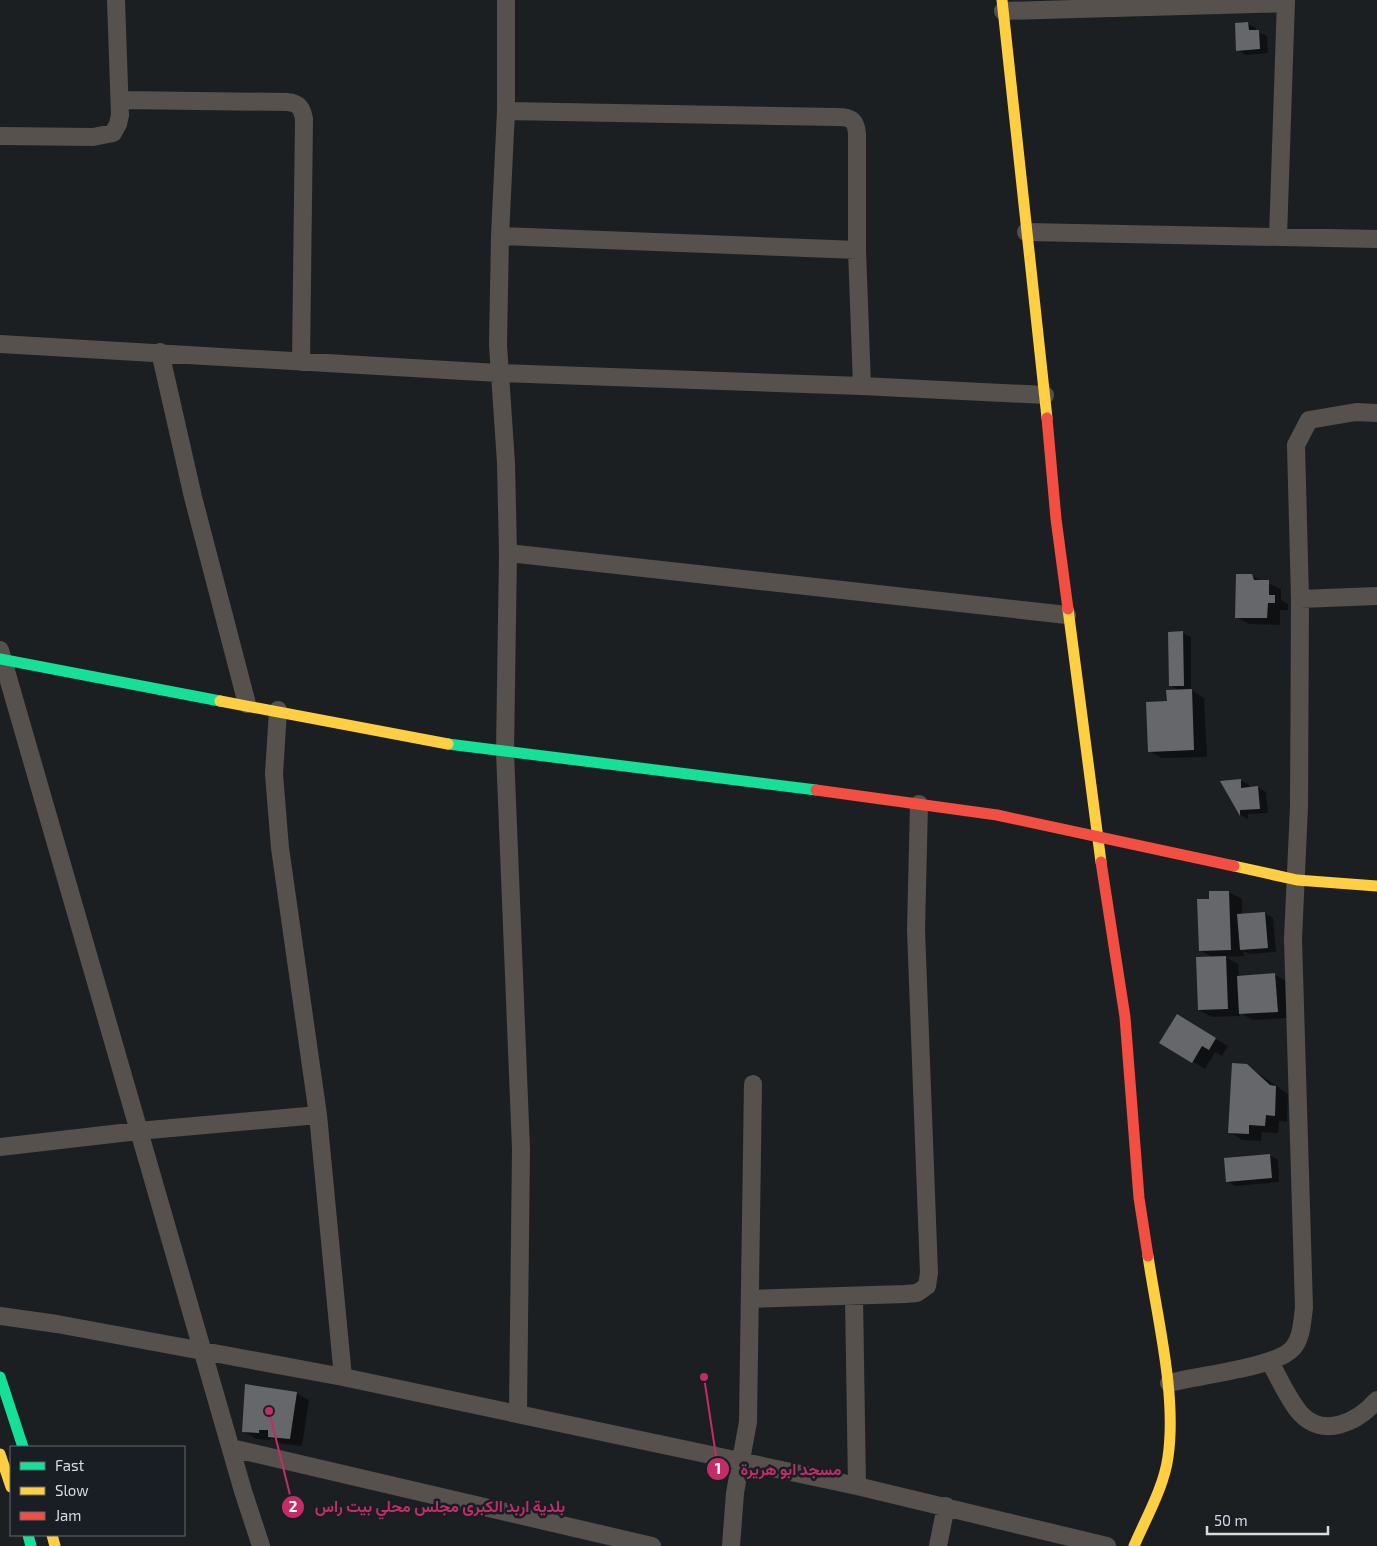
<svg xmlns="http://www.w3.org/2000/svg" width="1377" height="1546" font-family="'Exo 2',Vazirmatn,sans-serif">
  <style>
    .shadow { fill: #0007 }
    .building { fill: #65676b }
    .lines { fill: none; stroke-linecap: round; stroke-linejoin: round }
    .street { stroke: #56514c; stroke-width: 18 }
    .fast { stroke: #16e098; stroke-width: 11 }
    .slow { stroke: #ffcf43; stroke-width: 11 }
    .jam { stroke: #f24e42; stroke-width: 11 }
    .leader { fill: none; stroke: #c42c68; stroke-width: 2 }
    .callout-dot { fill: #c42c68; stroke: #191e25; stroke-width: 2 }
    .mark-label { font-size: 15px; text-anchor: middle; font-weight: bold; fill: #fff }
    .callout-label { font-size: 16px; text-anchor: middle; font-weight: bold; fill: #c42c68; stroke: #191e25; stroke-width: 5; stroke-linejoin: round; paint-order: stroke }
  </style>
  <rect width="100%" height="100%" fill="#1c1f22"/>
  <path class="shadow" d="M1248,24L1256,28V31L1267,36L1268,53L1246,55L1238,50Z
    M1252,576L1281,589V600L1288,604V610H1280V625L1249,624L1236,617Z
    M1182,633L1191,637V690L1204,698L1207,757L1162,758L1149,751L1168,703L1179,691L1170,685Z
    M1240,780L1249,785V788L1258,787L1266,792L1268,813L1248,814V819L1241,815L1222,782Z
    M1229,892L1242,899V915L1265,913L1273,918L1276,952L1250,954L1243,951L1244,956L1226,957L1238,964L1239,977L1275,975L1288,982L1290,1018L1253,1020L1240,1013V1016L1212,1017L1199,1010L1212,957L1200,950L1210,900Z
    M1177,1016L1228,1046L1222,1056L1215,1052L1205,1069L1161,1042Z
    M1246,1065L1288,1094L1287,1122L1279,1121L1278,1133L1262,1132L1261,1141L1242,1140L1230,1132Z
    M1269,1155L1278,1160L1279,1182L1235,1186L1227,1181Z
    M296,1393L309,1400L302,1446L282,1444L271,1438V1440L256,1439L243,1431Z"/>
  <path class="building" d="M1248,22L1249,30H1259L1260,49L1236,51L1235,23Z
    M1236,574H1252L1254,580H1269V595H1275V603H1268L1267,618H1235Z
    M1183,631L1184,686H1169L1168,632Z
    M1192,689L1194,750L1148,752L1146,702L1167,701L1166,690Z
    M1241,779V788L1258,786L1260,809L1240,810V816L1220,781Z
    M1209,891H1229L1231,950L1199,951L1197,899H1209Z
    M1265,912L1268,948L1240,950L1237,914Z
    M1226,956L1228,1009L1198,1010L1196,957Z
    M1275,973L1278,1012L1239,1014L1237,976Z
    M1177,1014L1216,1038L1209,1050L1202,1046L1192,1063L1159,1043Z
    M1232,1063L1247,1064L1270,1085L1276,1086L1275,1116L1266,1115L1265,1126L1249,1125V1134L1228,1133Z
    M1270,1154L1272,1178L1226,1182L1224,1158Z
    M245,1384L297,1392L290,1439L268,1437V1430H259V1433L242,1432Z"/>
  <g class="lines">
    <path class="street" d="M506,0V111L500,236L498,345L506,463L508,553L505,752L521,1149L518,1414
      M1003,11L1286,3
      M120,100L287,102C299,103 302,108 304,119L301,362
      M506,111L837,117C851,117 856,120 857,134V250L862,386
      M0,136L93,137L113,133L118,124L120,115L116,0
      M1026,232L1377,239
      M500,236L857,250
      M1278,237L1286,0
      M0,344L498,373L862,386L1045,395
      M160,352L193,497L247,704
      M508,553L1067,615
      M1300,599L1296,445L1309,420L1356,412L1377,413
      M0,650L243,1491L261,1546
      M318,1115L343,1377
      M0,1147L138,1131L318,1115L280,848L274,774L278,710
      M854,1296L857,1486
      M750,1299L905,1294L917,1293L927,1286L929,1273L916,930L919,804
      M0,1316L57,1324L343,1377L857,1486L1107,1546
      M1270,1362C1279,1378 1288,1399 1300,1413C1323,1439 1358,1422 1377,1400
      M1169,1383C1197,1375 1276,1368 1293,1348C1302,1338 1302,1321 1304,1308L1293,939L1299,807L1300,599L1377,596
      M231,1448L652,1546
      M731,1546L735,1493L748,1422L753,1084
      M938,1546L946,1506"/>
    <path class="fast" d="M0,659L220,701
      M448,744L816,790
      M0,1377L23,1447
      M28,1535L31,1546"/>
    <path class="slow" d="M1002,0L1047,418
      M1068,609L1101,862
      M220,701L448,744
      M1234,866L1297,880L1377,886
      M0,1454L11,1487
      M52,1535L55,1546
      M1134,1546C1146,1518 1164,1487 1168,1457C1177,1395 1157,1318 1148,1256"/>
    <path class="jam" d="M1047,418L1056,519L1068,609
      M816,790L997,815L1234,866
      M1101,862L1125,1017L1139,1198L1148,1256"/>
  </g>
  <path class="leader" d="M704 1377L718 1469M269 1411L293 1507"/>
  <g class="callout-dot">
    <circle cx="704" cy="1377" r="5"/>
    <circle cx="269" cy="1411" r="5"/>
    <circle cx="718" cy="1469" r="12"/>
    <circle cx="293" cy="1507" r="12"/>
  </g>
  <g class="mark-label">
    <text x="718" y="1474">1</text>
    <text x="293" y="1512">2</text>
  </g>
  <g class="callout-label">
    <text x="791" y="1475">مسجد ابو هريرة</text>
    <text x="440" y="1512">بلدية اربد الكبرى مجلس محلي بيت راس</text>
  </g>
  <rect x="10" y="1446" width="175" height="90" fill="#191e25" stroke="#656a70"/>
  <rect x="20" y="1462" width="25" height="8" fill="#16e098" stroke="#656a70"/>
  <text x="55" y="1471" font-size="15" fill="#d8dbe0">Fast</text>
  <rect x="20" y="1487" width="25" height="8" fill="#ffcf43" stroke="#656a70"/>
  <text x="55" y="1496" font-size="15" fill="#d8dbe0">Slow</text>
  <rect x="20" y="1512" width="25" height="8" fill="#f24e42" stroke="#656a70"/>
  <text x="55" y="1521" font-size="15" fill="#d8dbe0">Jam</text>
  <path d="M1207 1526v8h121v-8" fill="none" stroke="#d8dbe0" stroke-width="2.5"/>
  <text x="1214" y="1526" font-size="15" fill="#d8dbe0" stroke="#191e25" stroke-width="4" paint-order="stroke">50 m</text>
</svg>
